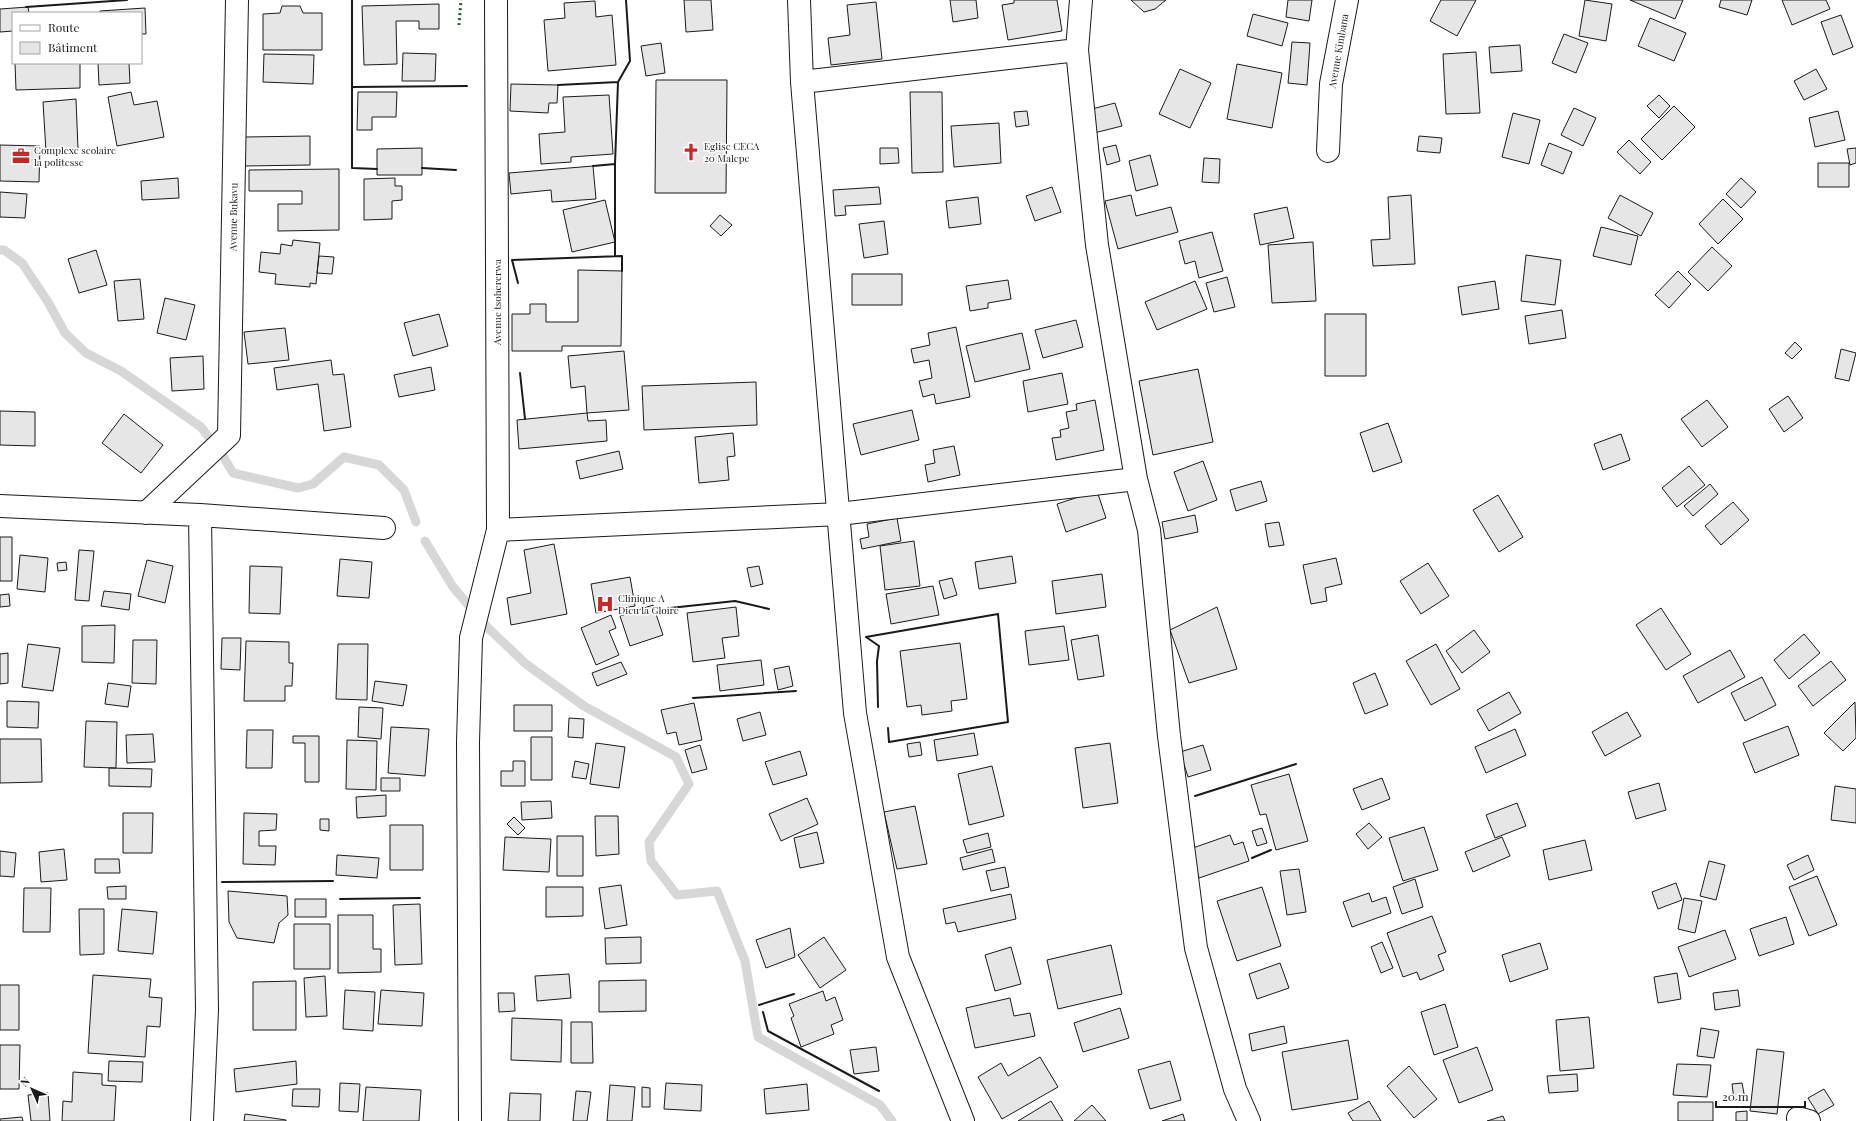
<svg xmlns="http://www.w3.org/2000/svg" width="1856" height="1121" font-family="'Playfair Display',serif">
  <style>
    .lines { fill: none; stroke-linecap: round; stroke-linejoin: round }
    .stream { stroke: #d7d7d7; stroke-width: 9 }
    .building { fill: #e6e6e6; stroke: #1a1a1a }
    .minor-casing { stroke: #1a1a1a; stroke-width: 24 }
    .minor { stroke: #fff; stroke-width: 22 }
    .hedge { stroke: #2b5a34; stroke-width: 3; stroke-dasharray: 2 3; stroke-linecap: butt }
    .wall { stroke: #1a1a1a; stroke-width: 2 }
    .labels { text-anchor: middle; stroke-width: 3; stroke-linejoin: round; paint-order: stroke }
    .street-label { font-size: 10px; fill: #1a1a1a; stroke: #fff }
    .poi-label { font-size: 10px; fill: #1a1a1a; stroke: #fff; text-anchor: start }
  </style>
  <rect width="100%" height="100%" fill="#fff"/>
  <g class="lines">
    <path class="stream" d="M0,250H4L22,263L48,302L65,333L86,353L121,371L201,427L223,456L233,473L298,488L313,484L344,457L379,465L404,490L416,522
      M425,541L453,587L488,628L526,664L584,706L676,757L689,784L649,842L651,861L677,895L717,891L745,961L758,1037L880,1105L892,1121"/>
  </g>
  <path class="building" d="M684,0H711L713,30L686,32Z
    M950,0H976L978,18L953,22Z
    M1014,0H1057L1062,31L1008,40L1002,5L1014,3Z
    M1131,0H1166L1155,9L1144,12Z
    M1288,0H1312L1309,21L1286,17Z
    M1441,0H1476L1457,36L1430,21Z
    M1585,0L1612,4L1606,41L1579,36Z
    M1630,0H1683L1675,19Z
    M1721,0H1752L1747,15L1719,7Z
    M1782,0H1826L1830,9L1792,25Z
    M595,1L596,17L612,15L616,65L548,71L544,20L565,18L564,3Z
    M876,2L882,59L831,65L828,38L850,35L847,5Z
    M439,4V29H419V21H396L397,64L364,65L362,6Z
    M282,6H300L303,13H322V50H263V14L280,13Z
    M28,7L29,13H13V31L0,32V9Z
    M145,8L146,34H141V13H100V11Z
    M1253,14L1288,23L1282,46L1247,36Z
    M1841,15L1853,47L1833,55L1821,22Z
    M1650,18L1686,33L1674,61L1638,46Z
    M1564,34L1588,43L1576,73L1552,63Z
    M1292,42L1310,43L1307,85L1288,83Z
    M661,43L665,73L646,76L641,46Z
    M1520,45L1522,71L1491,73L1489,47Z
    M1476,52L1480,113L1446,114L1443,54Z
    M403,53L436,54L435,81H402Z
    M264,54L314,55L313,84L263,82Z
    M15,63H80V88L16,90Z
    M98,63H129L130,83L99,85Z
    M1237,64L1282,73L1272,128L1227,119Z
    M1180,69L1211,83L1190,128L1159,114Z
    M1816,69L1827,89L1804,100L1794,81Z
    M656,80H727L726,193H655Z
    M511,84L558,85L557,103H549L548,113L510,111Z
    M131,92L134,105L157,101L164,137L117,146L108,97Z
    M358,92H397L396,117H372V130H357Z
    M910,92H942L943,172L912,173Z
    M609,95L613,154L571,157V162L541,164L539,134L565,132L563,97Z
    M1659,95L1670,106L1659,118L1647,106Z
    M76,99L78,149L46,152L43,102Z
    M1115,103L1122,126L1094,133L1088,110Z
    M1674,106L1695,127L1662,160L1641,139Z
    M1574,108L1596,118L1583,146L1561,135Z
    M1027,111L1029,125L1016,127L1014,112Z
    M1838,111L1845,140L1815,147L1809,118Z
    M1513,113L1540,120L1529,164L1502,157Z
    M999,123L1001,163L954,167L951,126Z
    M310,136V165L245,166V137Z
    M1419,136L1442,138L1440,153L1417,151Z
    M1629,140L1651,162L1640,174L1617,152Z
    M1549,143L1572,152L1563,174L1541,165Z
    M0,145L40,146L39,182L0,181Z
    M1116,145L1120,161L1107,165L1103,148Z
    M422,148V175H377V149Z
    M880,148H898L899,163L880,164Z
    M1856,148V163L1850,165L1847,149Z
    M1150,155L1158,185L1136,191L1129,161Z
    M1204,158L1220,159L1219,183L1202,182Z
    M1818,163H1849V187H1818Z
    M593,166L596,199L552,202L551,190L511,194L509,173Z
    M339,169V230L278,231V204H302V191H249V170Z
    M178,178L179,198L142,200L141,181Z
    M395,178V186H402V200L392,201V219L364,220V179Z
    M1741,178L1756,192L1741,208L1726,194Z
    M879,187L881,204L845,206L846,215L835,216L833,190Z
    M1052,187L1061,212L1035,221L1026,196Z
    M0,192L27,194L25,218L0,217Z
    M1131,195L1136,216L1171,207L1178,232L1118,249L1105,201Z
    M1411,195L1415,264L1373,266L1371,240L1390,239L1388,197Z
    M1620,195L1653,213L1641,236L1608,218Z
    M978,197L981,224L949,228L946,201Z
    M1723,199L1743,219L1718,244L1699,224Z
    M605,200L615,242L572,252L563,210Z
    M1287,207L1294,238L1260,245L1254,214Z
    M720,215L732,225L721,236L710,226Z
    M884,221L888,254L864,258L859,224Z
    M1601,227L1638,236L1631,265L1593,256Z
    M1212,232L1223,271L1199,278L1195,261L1185,264L1179,241Z
    M293,240L320,243L316,284L310,283V287L275,284L276,274L259,272L261,252L280,254L281,244L292,246Z
    M1313,242L1316,301L1272,303L1268,245Z
    M1712,247L1732,266L1708,291L1688,272Z
    M96,250L107,285L79,293L68,259Z
    M1526,255L1561,260L1555,305L1521,301Z
    M319,256L334,257L332,274L317,273Z
    M578,270L622,271L621,346H562V351H512V314H530V304H546V322H578Z
    M1678,271L1691,284L1669,308L1655,295Z
    M852,274H902V305H852Z
    M1227,277L1235,307L1214,312L1206,283Z
    M140,279L144,319L118,321L114,281Z
    M1008,280L1011,299L988,303V308L970,311L966,286Z
    M1195,281L1207,309L1157,330L1145,302Z
    M1495,281L1499,309L1462,315L1458,287Z
    M165,298L195,305L186,340L157,333Z
    M1562,310L1566,338L1529,344L1525,316Z
    M439,314L448,346L413,356L404,323Z
    M1325,314H1366V376H1325Z
    M1076,320L1083,347L1043,358L1035,330Z
    M956,327L970,397L936,404L934,394L923,397L919,381L932,378L929,360L914,363L911,349L930,345L928,333Z
    M285,328L289,360L248,364L244,332Z
    M1022,333L1030,369L975,382L966,346Z
    M1795,342L1802,349L1792,359L1785,353Z
    M1841,349L1856,353L1849,381L1835,378Z
    M624,351L629,410L587,413L585,386L571,388L568,356Z
    M203,356L204,389L172,391L170,358Z
    M331,360L333,375L344,374L351,427L324,431L318,384L277,390L274,368Z
    M431,367L435,390L399,397L394,375Z
    M1198,369L1213,442L1153,455L1139,381Z
    M1062,373L1068,404L1028,412L1023,381Z
    M756,382L757,425L644,430L642,386Z
    M1788,396L1803,418L1784,432L1769,409Z
    M1095,400L1104,450L1056,460L1052,438L1061,437L1060,430L1069,428L1066,412L1077,410L1076,404Z
    M1707,400L1728,427L1702,447L1681,419Z
    M912,410L919,440L861,455L853,424Z
    M0,411L35,412V446L0,445Z
    M587,413L588,421L606,420L607,441L519,449L517,420Z
    M124,414L163,445L141,473L102,443Z
    M1388,423L1402,462L1373,472L1360,433Z
    M733,433L735,456L727,457L729,480L699,483L695,437Z
    M1621,434L1630,460L1603,470L1594,444Z
    M954,446L960,475L928,482L925,465L935,463L933,450Z
    M619,451L623,469L580,479L576,461Z
    M1203,461L1217,500L1188,511L1174,472Z
    M1689,466L1705,485L1677,507L1662,488Z
    M1261,481L1267,501L1236,511L1230,490Z
    M1710,484L1718,494L1693,516L1684,506Z
    M1097,491L1106,518L1066,532L1057,504Z
    M1498,495L1523,537L1499,552L1473,510Z
    M1733,502L1749,520L1721,545L1705,526Z
    M1195,515L1198,532L1165,539L1162,522Z
    M897,518L901,541L862,549L860,539L869,537L867,524Z
    M1279,522L1284,545L1269,547L1265,524Z
    M0,537H12V581H0Z
    M914,541L920,586L885,590L880,546Z
    M554,544L567,614L511,625L507,598L531,593L524,550Z
    M79,550L94,551L89,601L75,600Z
    M20,555L48,558L45,592L17,589Z
    M1012,556L1016,583L979,589L975,562Z
    M1336,558L1342,584L1325,588L1327,601L1311,604L1303,565Z
    M340,559L372,562L369,598L337,596Z
    M147,560L173,566L165,603L138,596Z
    M66,562L67,570L58,571L57,563Z
    M1428,563L1449,596L1421,614L1400,581Z
    M250,566L282,567L280,614L249,613Z
    M759,566L763,584L751,587L747,568Z
    M1102,574L1106,607L1056,614L1052,581Z
    M630,577L635,606L596,613L591,584Z
    M952,578L957,595L944,599L939,581Z
    M933,586L939,615L891,624L886,594Z
    M104,591L131,594L129,610L101,606Z
    M9,594L10,606L0,607V595Z
    M653,605L663,635L630,646L620,616Z
    M736,607L739,636L722,638L725,658L693,662L687,613Z
    M1217,607L1237,669L1189,683L1170,630Z
    M1661,608L1691,654L1666,670L1636,625Z
    M611,615L616,628L609,631L619,655L596,665L581,628Z
    M115,625L114,663L82,662V626Z
    M1064,626L1069,660L1029,665L1025,631Z
    M1474,630L1490,652L1462,673L1446,651Z
    M1804,634L1820,653L1789,679L1774,660Z
    M1098,635L1104,676L1078,680L1071,640Z
    M222,638H241L240,670L221,669Z
    M133,640H157L156,684L132,683Z
    M246,641L289,642V663H293L292,686H285V701H244Z
    M960,643L967,699L951,701L952,711L922,715L921,705L907,707L900,651Z
    M28,644L60,648L53,691L22,687Z
    M338,644H368L367,700L336,699Z
    M1436,644L1460,689L1431,705L1406,661Z
    M1730,650L1745,677L1698,703L1683,676Z
    M8,653V683L0,684V654Z
    M761,660L764,685L720,691L717,665Z
    M1831,661L1846,680L1813,706L1798,686Z
    M621,662L627,674L597,686L592,673Z
    M789,666L793,686L778,690L774,669Z
    M1375,673L1388,705L1365,714L1353,683Z
    M1762,677L1776,705L1745,721L1731,693Z
    M375,681L407,685L403,706L372,701Z
    M108,683L131,686L128,707L105,704Z
    M1509,692L1521,713L1489,731L1477,710Z
    M7,701L39,702L38,728L7,727Z
    M1855,702L1856,738L1843,751L1824,733Z
    M694,703L702,740L679,745L676,732L667,734L661,710Z
    M514,705H552V731H514Z
    M359,707L383,708L381,739L358,737Z
    M760,712L766,735L743,741L737,719Z
    M1627,712L1641,736L1605,756L1592,732Z
    M569,718L584,719L583,738L568,737Z
    M86,721L117,722L116,768L84,767Z
    M1788,726L1799,755L1755,773L1743,743Z
    M391,727L429,729L425,776L388,773Z
    M1515,729L1526,755L1486,773L1475,747Z
    M247,730H273L272,768H246Z
    M974,733L978,755L937,761L934,740Z
    M153,734L155,762L127,763L126,735Z
    M293,736H319V782H305V743H293Z
    M531,737H552V780H531Z
    M0,739H41L42,782L0,783Z
    M347,740L377,741L376,790L346,789Z
    M920,742L922,755L909,757L907,744Z
    M596,743L625,747L619,788L590,784Z
    M1110,743L1118,803L1083,808L1075,748Z
    M700,745L707,769L692,773L685,750Z
    M1203,745L1211,770L1188,777L1180,752Z
    M800,751L807,775L773,785L765,762Z
    M513,761H525V786H501V771H513Z
    M575,761L589,764L586,779L572,777Z
    M992,766L1004,816L969,825L958,774Z
    M109,768L152,769L151,787L109,786Z
    M1289,774L1308,841L1276,850L1266,814L1260,815L1251,785Z
    M381,778H400V791H381Z
    M1382,778L1390,799L1362,810L1353,789Z
    M1659,783L1666,810L1636,819L1628,792Z
    M1835,786L1856,789V823L1831,820Z
    M386,795V816L357,818L356,797Z
    M807,798L818,824L781,841L769,814Z
    M551,801L552,818L522,820L521,802Z
    M1517,803L1526,826L1495,838L1486,815Z
    M915,806L927,864L897,869L884,812Z
    M123,813H153L152,853H123Z
    M244,813L277,814L276,830L259,831V846H276L275,865L243,864Z
    M595,816H618L619,854L596,856Z
    M514,817L525,828L518,835L507,824Z
    M320,819H329V831L320,830Z
    M1369,823L1382,837L1368,849L1356,834Z
    M390,825H423V870H390Z
    M1424,827L1438,870L1403,881L1389,838Z
    M1262,828L1267,843L1257,846L1252,831Z
    M817,832L824,863L800,868L794,838Z
    M988,833L991,847L967,853L963,840Z
    M1230,835L1234,845L1243,842L1249,861L1199,878L1190,849Z
    M557,836H583V876H557Z
    M505,837L551,839L549,872L503,870Z
    M1502,837L1510,856L1473,872L1465,852Z
    M1585,840L1592,870L1549,880L1543,850Z
    M64,849L67,880L41,882L39,852Z
    M992,849L995,862L963,870L960,858Z
    M0,851L16,853L14,877L0,876Z
    M337,855L379,858L377,878L336,875Z
    M1808,855L1814,870L1794,880L1787,865Z
    M95,859H119L120,873H95Z
    M1709,861L1725,865L1716,900L1700,896Z
    M1005,867L1009,887L991,891L986,871Z
    M1299,869L1306,912L1287,915L1280,871Z
    M1817,876L1837,925L1809,936L1789,887Z
    M1415,879L1423,907L1402,914L1393,887Z
    M1676,883L1682,900L1658,909L1652,892Z
    M621,885L627,925L605,929L599,888Z
    M126,886V899H108L107,887Z
    M546,887H583V916L546,917Z
    M1262,887L1281,946L1237,961L1217,901Z
    M24,888H51L50,932H23Z
    M228,891L287,896L288,915L279,923L274,943L237,938L229,922Z
    M1369,893L1372,902L1386,897L1391,913L1352,927L1343,902Z
    M1011,894L1016,919L958,932L955,922L946,924L943,909Z
    M1684,898L1702,901L1695,933L1678,929Z
    M295,899H326V917H295Z
    M420,904L422,964L395,965L393,905Z
    M79,909H104V954L80,955Z
    M122,909L157,912L153,954L118,951Z
    M338,915H373V949H381V972L338,973Z
    M1432,916L1446,952L1438,955L1444,970L1420,980L1417,972L1403,977L1387,933Z
    M1786,917L1794,944L1759,956L1750,929Z
    M294,924H330V969H294Z
    M790,928L795,957L766,968L756,940Z
    M1725,930L1736,959L1689,977L1678,947Z
    M641,937V963L606,964L605,938Z
    M824,937L846,970L820,988L798,955Z
    M1382,942L1393,968L1381,973L1371,947Z
    M1540,943L1548,969L1510,982L1502,955Z
    M1111,945L1122,994L1058,1009L1047,960Z
    M1011,947L1021,984L995,991L985,955Z
    M1280,963L1289,988L1257,999L1249,974Z
    M1677,973L1681,999L1658,1003L1654,977Z
    M569,974L571,998L537,1001L535,976Z
    M93,975L151,979L149,997L162,998L160,1027L147,1026L145,1057L88,1053Z
    M325,976L327,1016L306,1017L304,978Z
    M646,980V1011L599,1012V981Z
    M296,981V1030H253V982Z
    M0,985H19V1030H0Z
    M345,990L375,992L373,1031L343,1029Z
    M381,990L424,993L422,1026L378,1024Z
    M1738,990L1740,1006L1715,1010L1713,993Z
    M823,991L826,1001L835,997L843,1020L831,1025L834,1034L801,1047L791,1018L794,1016L789,1004Z
    M498,993H514L515,1011L499,1012Z
    M1010,998L1014,1016L1030,1013L1035,1036L975,1048L966,1008Z
    M1445,1004L1458,1047L1434,1055L1421,1012Z
    M1120,1008L1129,1038L1083,1052L1074,1023Z
    M1589,1017L1594,1068L1560,1071L1556,1020Z
    M512,1018L562,1020L561,1062L511,1060Z
    M571,1022H592L593,1063H571Z
    M1284,1026L1287,1043L1252,1051L1249,1034Z
    M1701,1028L1719,1031L1714,1058L1697,1056Z
    M1348,1040L1358,1099L1292,1110L1282,1052Z
    M0,1045H20L19,1089H0Z
    M876,1047L879,1071L854,1074L850,1050Z
    M1477,1047L1493,1090L1459,1103L1443,1060Z
    M1757,1049L1784,1052L1777,1114L1750,1111Z
    M1040,1057L1058,1087L1002,1119L978,1077L1001,1063L1008,1076Z
    M109,1061L143,1062L142,1082L108,1081Z
    M296,1061L297,1084L236,1092L234,1069Z
    M1170,1061L1181,1100L1150,1109L1138,1070Z
    M1677,1064L1711,1065L1707,1097L1673,1095Z
    M1409,1066L1437,1099L1414,1118L1387,1086Z
    M73,1072L102,1074V1085L116,1086L114,1121H62L63,1101L72,1102Z
    M1577,1074L1578,1091L1549,1093L1547,1076Z
    M340,1083L360,1084L358,1112L339,1111Z
    M666,1083L702,1085L701,1111L664,1109Z
    M1742,1083L1745,1099L1734,1100L1732,1084Z
    M807,1084L809,1110L766,1114L764,1089Z
    M610,1085L635,1087L632,1121H607Z
    M366,1087L421,1090L419,1121H363Z
    M642,1087L650,1088V1107H642Z
    M293,1089H320L319,1107L292,1106Z
    M1824,1089L1834,1105L1818,1114L1808,1098Z
    M576,1091L591,1092L587,1121H573Z
    M48,1093L50,1121H31L28,1095Z
    M510,1093L541,1094L540,1121H508Z
    M1051,1101L1063,1121H1018Z
    M1369,1101L1381,1121H1353L1348,1113Z
    M1678,1102H1713V1121H1678Z
    M1092,1105L1106,1121H1074Z
    M1747,1111V1121H1736V1112Z
    M245,1114L286,1120V1121H244Z
    M1183,1114L1185,1121H1162Z
    M1503,1116L1505,1121H1487Z
    M22,1117L23,1121H0V1119Z"/>
  <g class="lines">
    <g class="minor-casing">
      <path id="minor" d="M799,0L802,82L855,713L898,957L963,1121
        M1081,0L1077,50L1097,245L1136,479L1149,530L1169,736L1196,948L1235,1089L1249,1121
        M802,82L1077,50
        M1328,151L1331,84L1347,0
        M0,506L200,515L384,528
        M146,513L229,435L237,0
        M200,515L207,1010L202,1121
        M498,530L839,514L1136,479
        M1798,1118L1809,1121
        M470,1121L468,742L471,638L498,530L496,0"/>
    </g>
    <use href="#minor" class="minor"/>
    <path class="hedge" d="M459,25L461,0"/>
    <path class="wall" d="M352,0V168L377,169
      M26,7L127,0
      M618,82L630,61L626,0
      M558,85L618,82L615,164V256
      M352,87L467,86
      M593,166L615,164
      M422,168L456,170
      M518,283L512,260L622,256V271
      M520,373L525,419
      M670,608L735,601L769,609
      M693,698L796,691
      M878,707L877,661L879,646L866,637L998,614L1008,722L889,742L888,728
      M1195,796L1296,764
      M1252,858L1271,850
      M222,882L333,881
      M340,899L420,898
      M759,1005L794,994
      M763,1012L768,1031L879,1091"/>
  </g>
  <defs>
    <g id="church-bare" transform="scale(1.38)"><path d="M-1.2-6h2.4v3.5h3.3v2.4h-3.3V6h-2.4V-.1h-3.3v-2.4h3.3Z" fill="#c62828" stroke="#fff" stroke-width="2.5" paint-order="stroke"/></g>
    <g id="office-bare" transform="scale(1.38)"><path d="M-6-3h4V-5.5h4V-3h4V5H-6ZM-1-4.5V-3h2v-1.5ZM-6 0V1H6V0Z" fill="#c62828" stroke="#fff" stroke-width="2.5" paint-order="stroke"/></g>
    <g id="hospital-bare" transform="scale(1.38)"><path d="M-5-5h3v3.5h4V-5h3V5h-3V1.5h-4V5h-3Z" fill="#c62828" stroke="#fff" stroke-width="2.5" paint-order="stroke"/></g>
  </defs>
  <g fill-rule="evenodd">
    <use href="#church-bare" x="691" y="152"/>
    <use href="#office-bare" x="21" y="156"/>
    <use href="#hospital-bare" x="605" y="604"/>
  </g>
  <g class="labels">
    <g class="street-label">
      <text transform="translate(1338 51) rotate(-80)" y="4">Avenue Kimbana</text>
      <text transform="translate(233 217) rotate(-89)" y="4">Avenue Bukavu</text>
      <text transform="translate(497 302) rotate(-90)" y="4">Avenue tsohererwa</text>
    </g>
    <g class="poi-label">
      <text x="704" y="150">Eglise CECA<tspan x="704" dy="12">20 Malepe</tspan></text>
      <text x="34" y="154">Complexe scolaire<tspan x="34" dy="12">la politesse</tspan></text>
      <text x="618" y="602">Clinique A<tspan x="618" dy="12">Dieu la Gloire</tspan></text>
    </g>
  </g>
  <rect x="12" y="12" width="130" height="52" fill="#ffffff" stroke="#a3a3a3"/>
  <rect x="20" y="25" width="20" height="6" fill="#ffffff" stroke="#a3a3a3"/>
  <text x="48" y="32" font-size="12" fill="#1a1a1a">Route</text>
  <rect x="20" y="42" width="20" height="12" fill="#e6e6e6" stroke="#a3a3a3"/>
  <text x="48" y="52" font-size="12" fill="#1a1a1a">Bâtiment</text>
  <g transform="translate(32 1089) rotate(315)" stroke="#ffffff" stroke-width="3" paint-order="stroke">
  <path d="M0-3L7 15L0 10L-7 15Z" fill="#1a1a1a"/>
  <text y="-6" font-size="11" font-weight="bold" text-anchor="middle" fill="#1a1a1a">N</text>
  </g>
  <path d="M1716 1101v6h89v-6" fill="none" stroke="#1a1a1a" stroke-width="2"/>
  <text x="1722" y="1101" font-size="12" fill="#1a1a1a" stroke="#ffffff" stroke-width="3" paint-order="stroke">20 m</text>
</svg>
